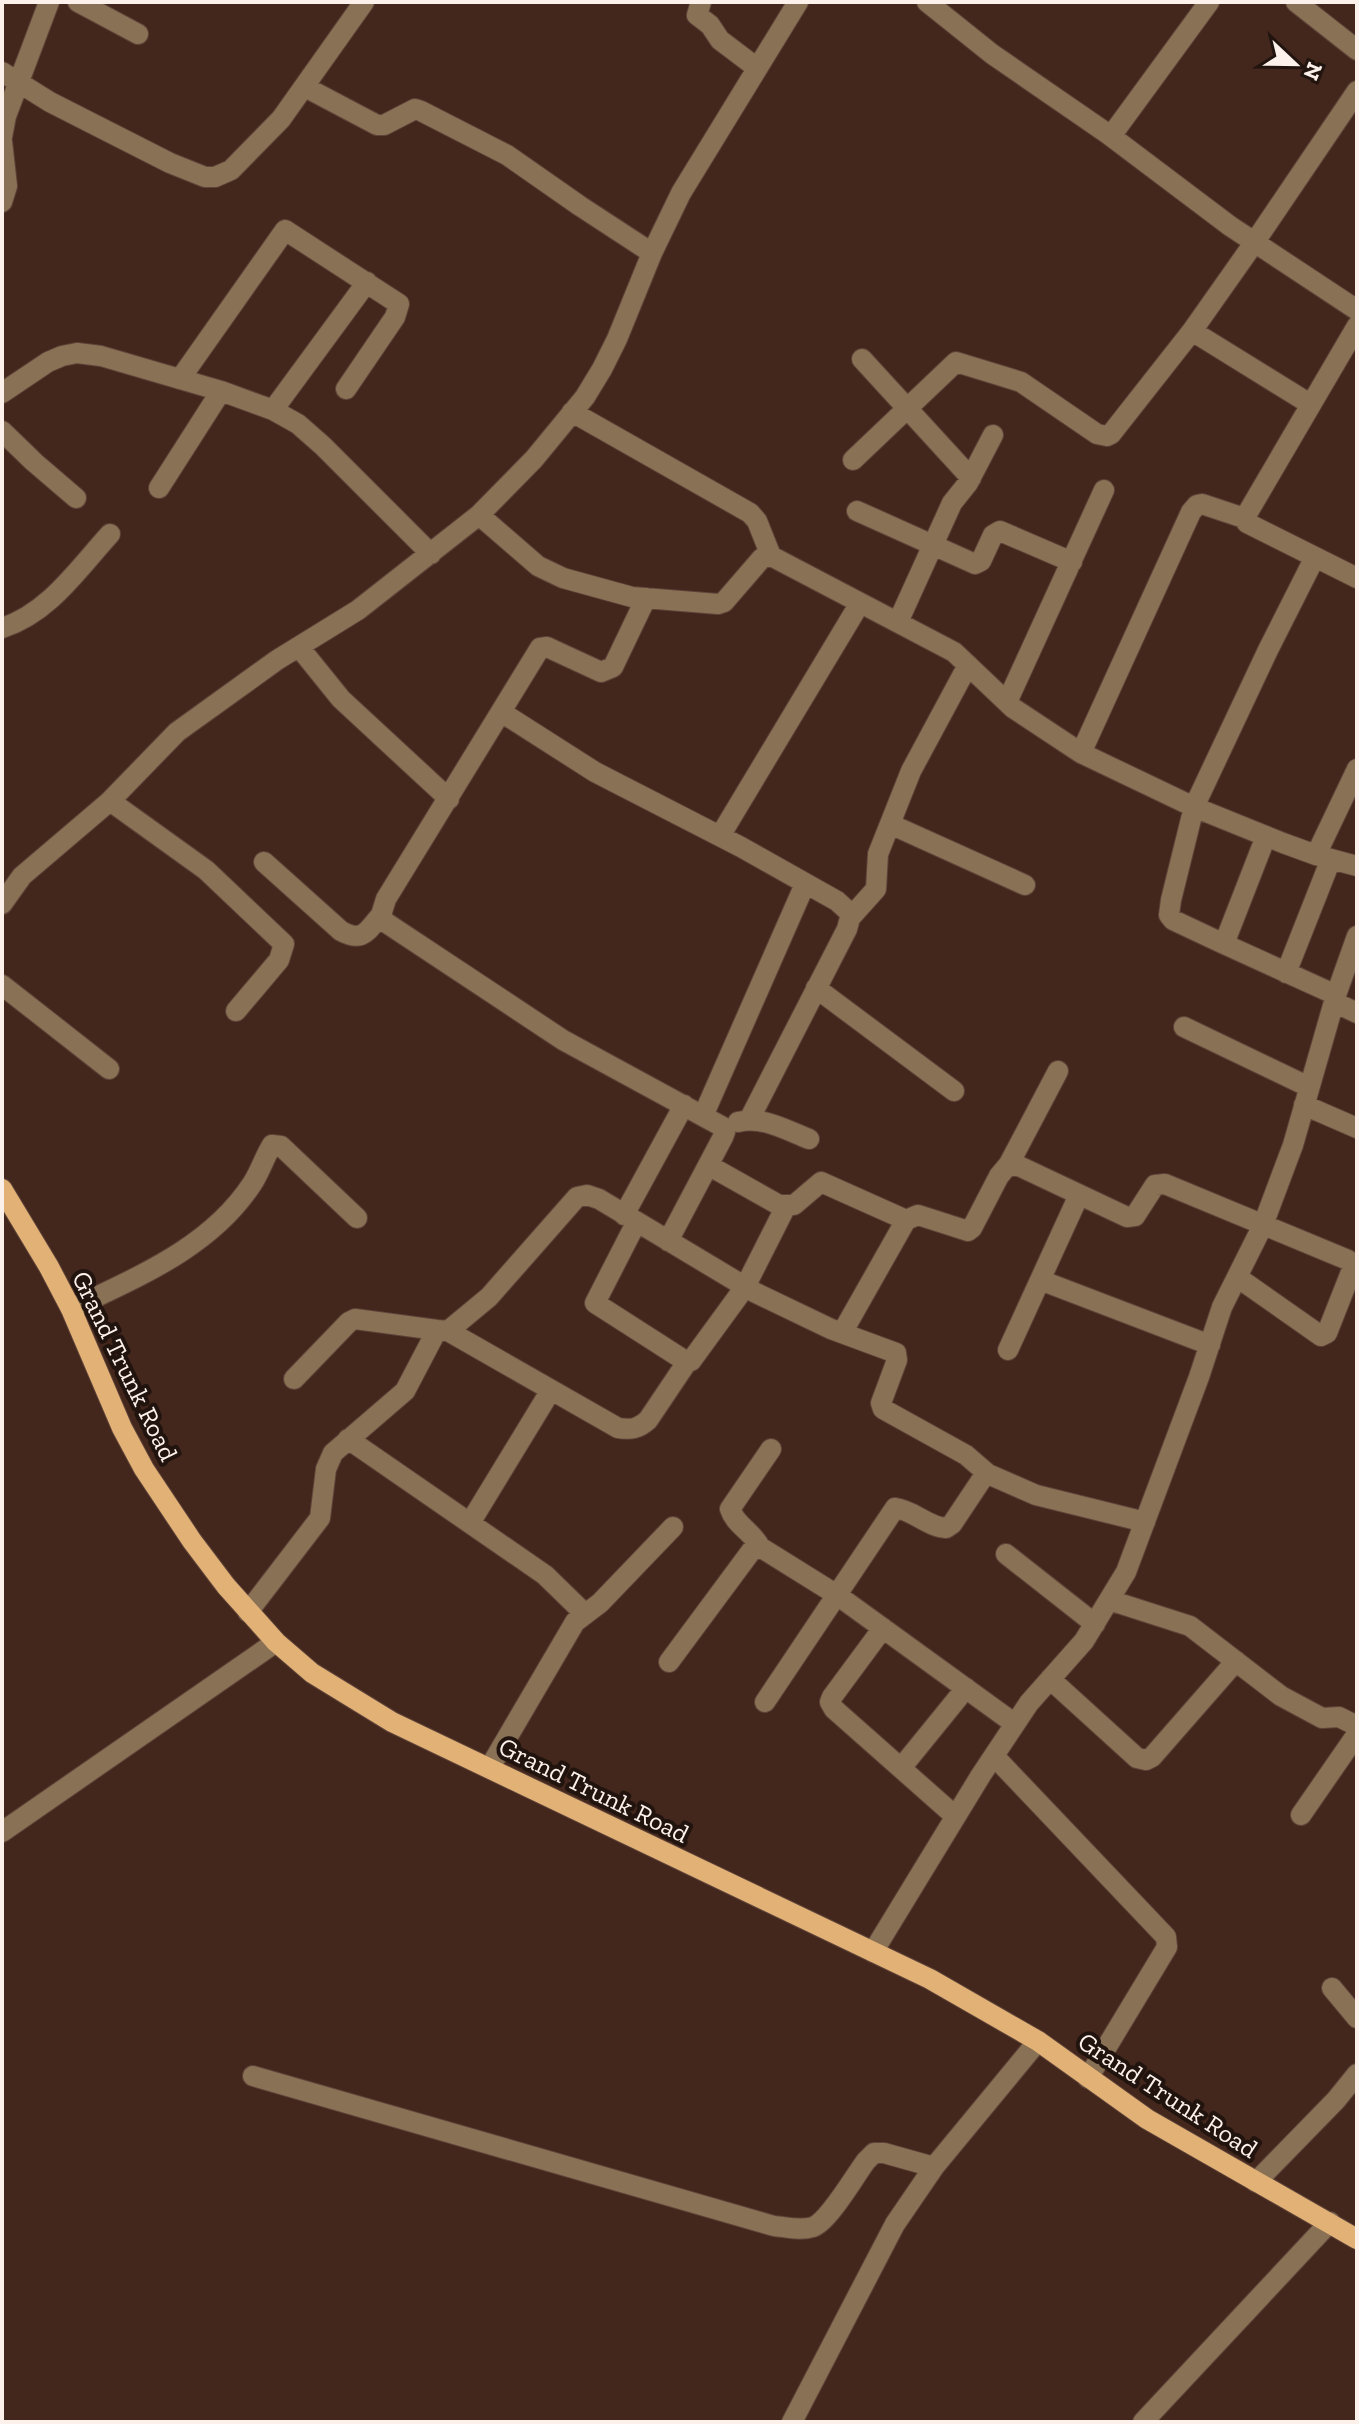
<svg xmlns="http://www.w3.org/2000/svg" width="1359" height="2424" font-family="'Zilla Slab',serif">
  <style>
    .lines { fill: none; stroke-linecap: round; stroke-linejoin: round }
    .minor-casing { stroke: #5e4339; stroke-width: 22 }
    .major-casing { stroke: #5e4339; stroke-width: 22 }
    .minor { stroke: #897155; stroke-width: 20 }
    .major { stroke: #e2b176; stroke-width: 20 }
    .labels { text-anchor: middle; stroke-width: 8; stroke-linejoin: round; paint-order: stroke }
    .street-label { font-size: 26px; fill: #fdf1ec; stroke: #21140f }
  </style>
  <rect width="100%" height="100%" fill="#44271c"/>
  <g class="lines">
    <g class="minor-casing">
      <path id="minor" d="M78,2L138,34
        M701,2L697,15L710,25L720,40L757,68
        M927,2L992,54L1108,134L1230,226L1357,310
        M1296,2L1357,50
        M2,72L50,102L170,163L205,177H215L231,170L281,119L364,2
        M305,87L377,125H384L415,109L421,111L507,155L580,206L652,253
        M1111,136L1209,2
        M2,137L6,116L49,2
        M2,141L7,186L2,202
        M1357,326L1244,519L1247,523L1357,578
        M1192,331L1310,404
        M862,359L971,478
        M180,379L285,230L399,304L395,317L346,389
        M2,393L48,362L62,356L77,353L101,356L221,391L273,410L298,424L323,446L431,554
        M273,410L367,282
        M572,412L750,513L757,521L771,556
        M2,431L34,462L76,498
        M853,460L956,362L1021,382L1097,434L1107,436L1111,434L1192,331L1254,243L1357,91
        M159,488L221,391
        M857,511L975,564L981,561L993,535L1000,531L1072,562
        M479,515L538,566L563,578L632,597L718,604L724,602L762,558L771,556L954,652L1013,708L1081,753L1194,807L1283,843L1316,855L1357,866
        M646,598L613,667L601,672L547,647L540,648L386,899L381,915L385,922L563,1040L723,1127L725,1132L723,1137L668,1241
        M898,622L952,503L968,483L993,435
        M2,628C49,613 78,569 110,534
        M299,647L341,699L449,799
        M1007,702L1104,490
        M501,712L595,772L741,847L837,901L849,912L850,918L847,929L749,1120
        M1081,753L1191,512L1197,505L1202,504L1244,518
        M110,801L206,870L284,944L279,960L236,1011
        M890,824L1025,885
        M720,836L860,603
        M1266,836L1224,944L1336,995
        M1316,855L1357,769
        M264,862L341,931C363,943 367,931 381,915
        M2,904L22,876L110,801L177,732L277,660L358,610L479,515L534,459L585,397L602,369L617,339L652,253L681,193L798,2
        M850,918L876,889L878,854L911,771L968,665
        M1224,944L1173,920L1169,915L1171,900L1194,807L1268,650L1315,557
        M1286,973L1331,859
        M2,985L109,1069
        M816,988L954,1091
        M1334,1002L1357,1013
        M1184,1027L1309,1087
        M1304,1105L1357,1128
        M703,1116L805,884
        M738,1122C763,1116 786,1130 809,1139
        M1009,1164L1058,1071
        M708,1165L779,1205H794L821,1182L906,1220
        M624,1215L684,1105
        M636,1223L595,1303L687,1362L691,1361L745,1287L786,1206
        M1040,1280L1210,1345
        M71,1309C137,1277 210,1248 252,1184C260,1172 264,1158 272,1145L281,1146L357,1218
        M448,1331L489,1297L577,1197L587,1195L599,1199L754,1292L831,1329L896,1353L897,1360L881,1403L883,1409L966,1455L988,1474
        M842,1333L906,1220L918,1215L968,1231L972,1228L999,1176L1009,1164L1021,1167L1127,1217L1135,1216L1155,1185L1165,1184L1348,1260L1353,1267L1327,1333L1321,1336L1237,1277
        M1008,1350L1079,1195
        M294,1379L349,1322L355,1319L437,1330
        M348,1439L545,1575L584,1613
        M470,1523L551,1390
        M760,1547C753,1532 735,1525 730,1509L771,1449
        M1006,1554L1095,1624
        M1109,1600L1190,1626L1281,1696L1322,1718L1339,1717L1357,1726
        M248,1612L320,1518L326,1469L333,1453L405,1391L437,1330L448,1331L618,1428C631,1430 638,1429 648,1420L687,1362
        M883,1628L832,1697L830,1702L834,1709L955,1816
        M669,1662L752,1550L760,1547L837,1595L1015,1724
        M1050,1679L1137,1758L1146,1760L1152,1757L1236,1661
        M765,1702L895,1508C913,1510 928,1527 946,1528L952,1524L984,1476L988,1474L1036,1495L1145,1522
        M994,1756L1166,1937L1167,1947L1088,2078
        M490,1767L575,1622L600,1603L673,1527
        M901,1768L966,1688
        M1301,1815L1357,1734
        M2,1832L276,1642
        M873,1952L981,1775L1029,1703L1084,1641L1126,1572L1199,1377L1222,1307L1263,1225L1293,1145L1336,995L1357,936
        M1332,1988L1357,2018
        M253,2076L774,2226C786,2227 800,2231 813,2227C829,2221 854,2177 866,2161L874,2153H884L934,2167
        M1256,2182L1336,2100L1357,2074
        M792,2422L895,2224L934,2167L1038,2041
        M1143,2422L1330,2222"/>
    </g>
    <g class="major-casing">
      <path id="major" d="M2,1189L49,1267L71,1309L122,1428L144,1469L192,1541L226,1586L276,1642L312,1673L392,1722L930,1979L1038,2041L1147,2119L1357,2239"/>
    </g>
    <use href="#minor" class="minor"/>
    <use href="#major" class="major"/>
  </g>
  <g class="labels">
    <g class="street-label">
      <text transform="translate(125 1366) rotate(64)" y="9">Grand Trunk Road</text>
      <text transform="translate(594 1790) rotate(26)" y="9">Grand Trunk Road</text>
      <text transform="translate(1168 2095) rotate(33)" y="9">Grand Trunk Road</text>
    </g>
  </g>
  <rect width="1359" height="2424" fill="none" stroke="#fdf1ec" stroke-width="8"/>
  <g transform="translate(1295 64) rotate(112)" stroke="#21140f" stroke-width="6" paint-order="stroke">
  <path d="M0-6L14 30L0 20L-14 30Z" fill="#fdf1ec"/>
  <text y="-12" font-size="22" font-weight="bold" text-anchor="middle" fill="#fdf1ec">N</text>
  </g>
</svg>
